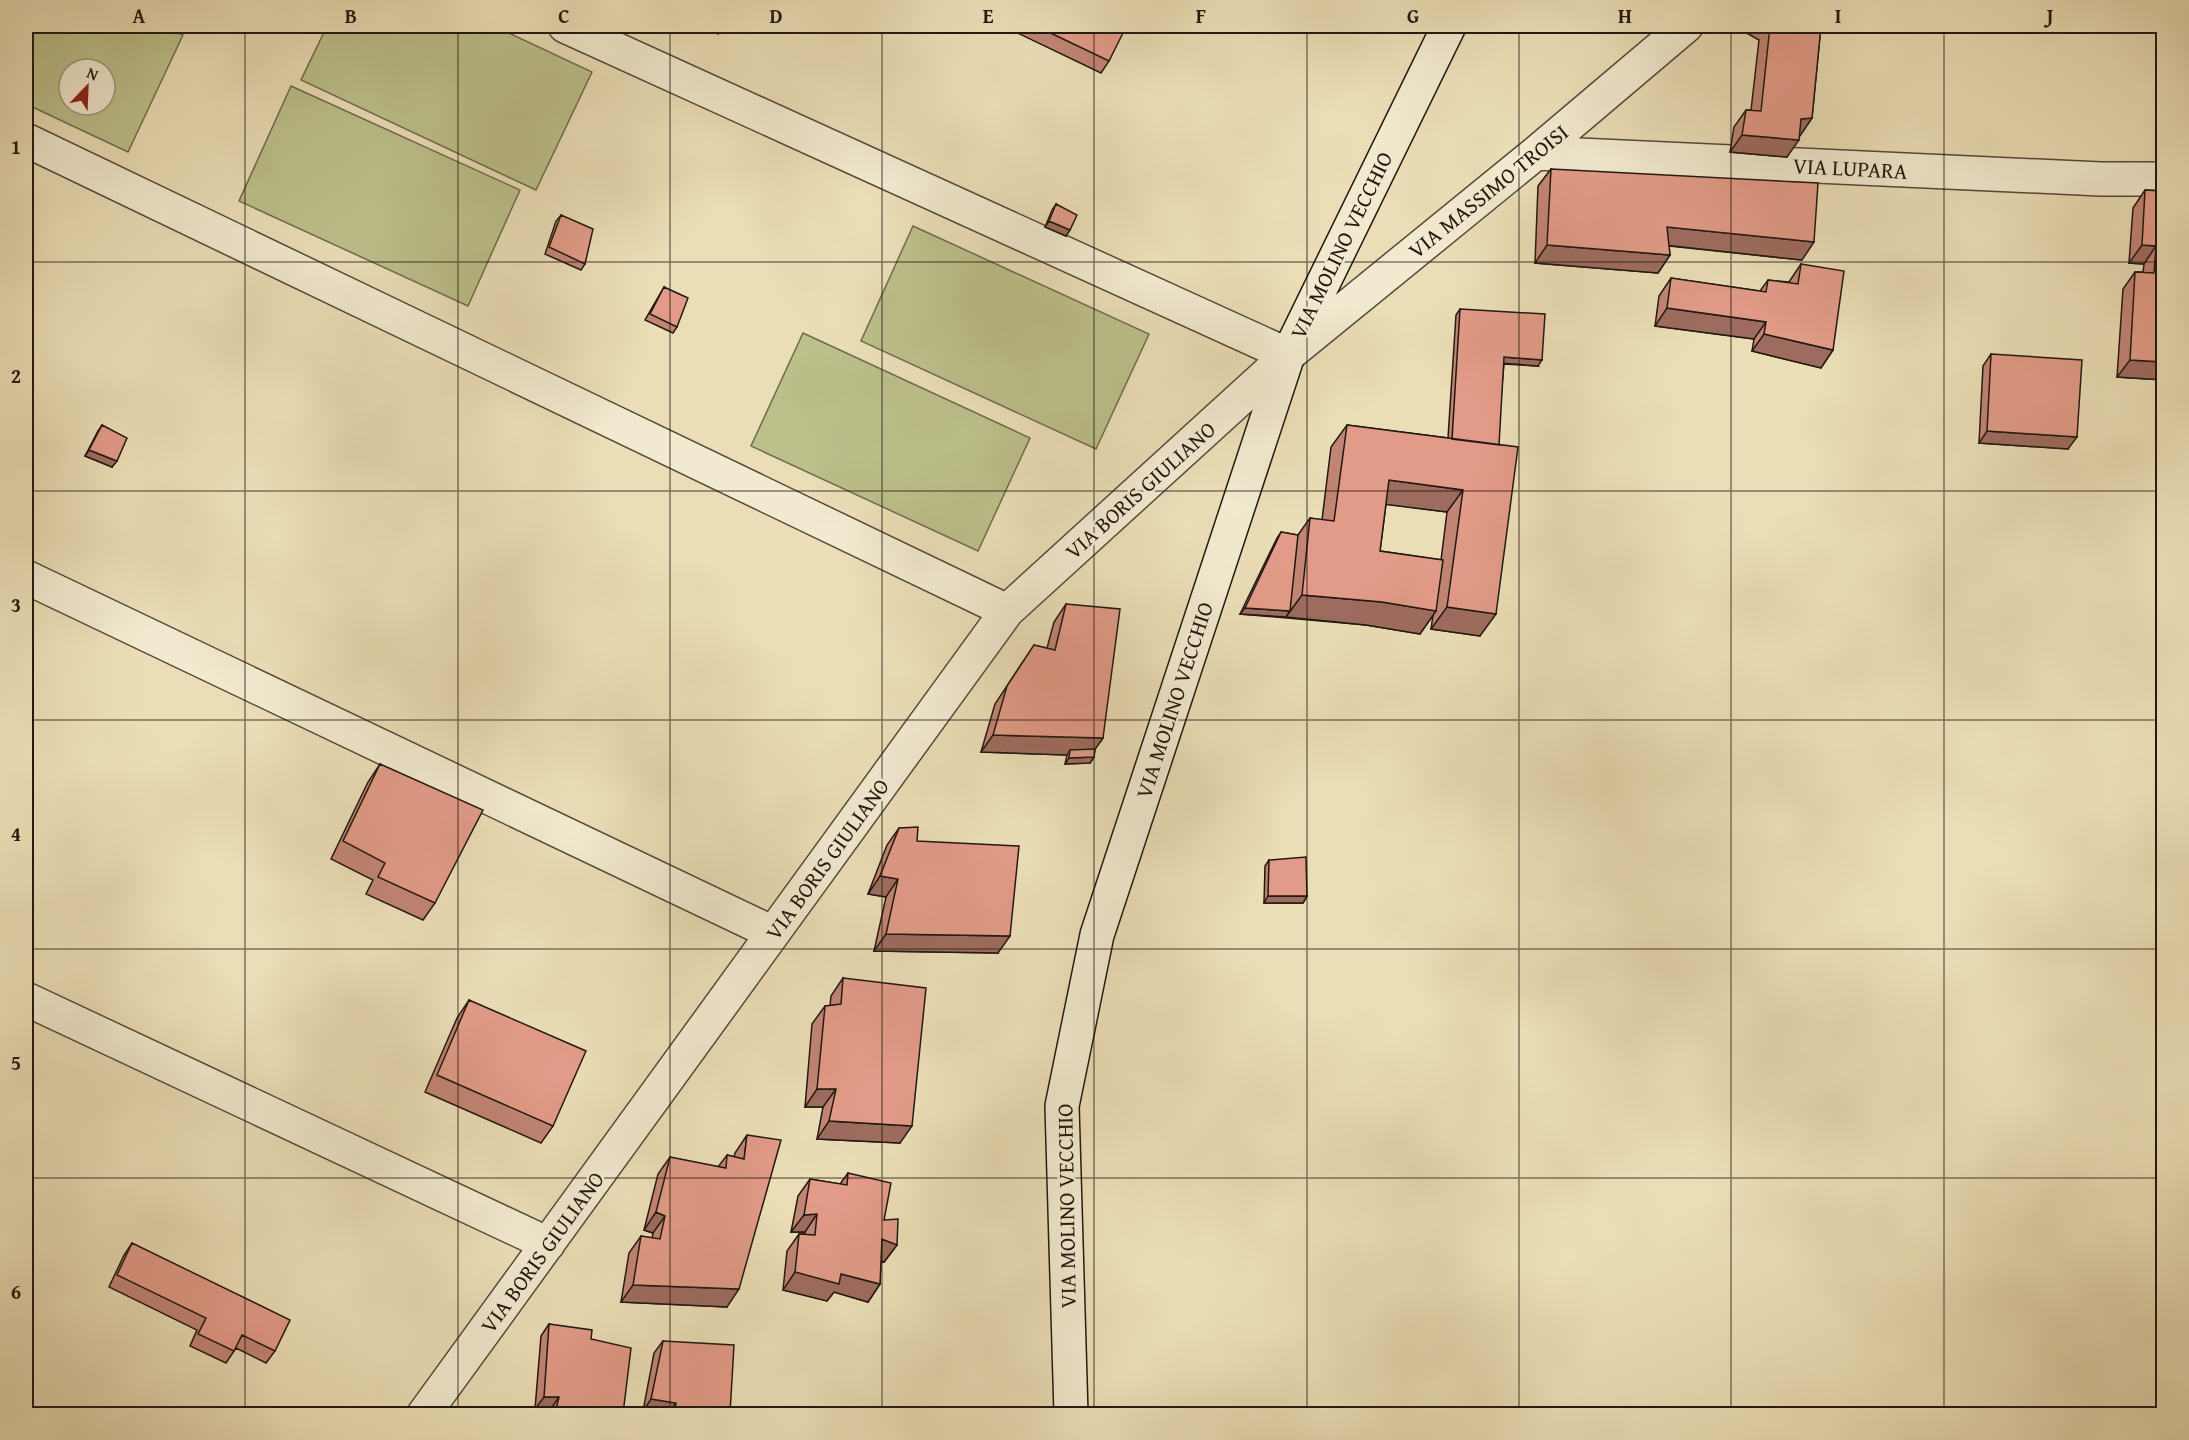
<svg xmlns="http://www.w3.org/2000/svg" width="2189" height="1440" font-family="'Gentium Book Plus',serif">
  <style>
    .green { fill: #bcc08b; stroke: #6e6c4e; stroke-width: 1.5; fill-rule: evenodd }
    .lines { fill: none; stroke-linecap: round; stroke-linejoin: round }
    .street-casing { stroke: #544a3a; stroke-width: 36 }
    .secondary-casing { stroke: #211810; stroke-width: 36 }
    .street { stroke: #f2ead0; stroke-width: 33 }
    .secondary { stroke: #f2ead0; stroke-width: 33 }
    .wall { fill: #c28575; stroke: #211810; stroke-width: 1.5; fill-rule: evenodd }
    .shaded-wall { fill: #9e6c5f; stroke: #211810; stroke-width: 1.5 }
    .building { fill: #e29b88; stroke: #211810; stroke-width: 1.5 }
    .grid { fill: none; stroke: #211810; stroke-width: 1.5; stroke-opacity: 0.55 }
    .labels { text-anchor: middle; stroke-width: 5; stroke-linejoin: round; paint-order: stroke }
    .street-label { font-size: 22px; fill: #211810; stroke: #f2ead0 }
    .neatline { fill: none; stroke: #211810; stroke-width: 2 }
    .grid-label { font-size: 20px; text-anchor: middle; font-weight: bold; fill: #211810 }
  </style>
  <rect width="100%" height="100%" fill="#ebdeb7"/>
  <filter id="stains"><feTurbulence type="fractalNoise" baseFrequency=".00333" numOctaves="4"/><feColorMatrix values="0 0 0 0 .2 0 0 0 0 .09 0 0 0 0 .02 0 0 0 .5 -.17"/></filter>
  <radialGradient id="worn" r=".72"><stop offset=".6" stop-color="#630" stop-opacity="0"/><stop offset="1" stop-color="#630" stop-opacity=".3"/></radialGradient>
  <path class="green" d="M26,26H162L183,35L128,152L26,104ZM69,69H105V105H69Z
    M327,26H494L592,72L536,190L301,80Z
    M291,86L520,190L468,306L239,201Z
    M913,226L1149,334L1096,449L861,341Z
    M803,333L1030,438L978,551L751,446Z"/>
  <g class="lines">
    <g class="street-casing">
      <path id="street" d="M565,26L1288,355
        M26,140L1007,611
        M1536,153L2101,179H2164
        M26,577L773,933
        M26,999L548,1244
        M424,1414L1007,611L1288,355L1536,153L1686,26"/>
    </g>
    <g class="secondary-casing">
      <path id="secondary" d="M1071,1414L1062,1106L1097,935L1288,355L1449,26"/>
    </g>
    <use href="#street" class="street"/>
    <use href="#secondary" class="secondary"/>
  </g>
  <path class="wall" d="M702,26H723L718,34Z
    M1003,26H1123L1109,61L1101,73Z
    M1734,26H1821L1812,118L1799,136L1787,157L1730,152L1734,127L1746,110H1751L1759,40Z
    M1551,169L1802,260L1669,246L1670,255L1658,273L1535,263L1538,186Z
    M2145,190L2163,191V380L2117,377L2123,289L2135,272H2143L2144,264L2129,263L2133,208Z
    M1056,204L1066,236L1045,227L1052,210Z
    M561,215L585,264L581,270L545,254L556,221Z
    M1801,264L1833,350L1821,368L1752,351L1754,339L1655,326L1659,296L1671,278L1760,291L1768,280L1789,282Z
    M664,287L677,327L673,333L645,320Z
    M1460,309L1538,366L1504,364L1480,636L1431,629L1433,615L1420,634L1366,625L1240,614L1277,538L1281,532L1298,535L1310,518L1322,520L1331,447L1347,425L1448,438L1456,315ZM1386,504L1447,512L1441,560L1380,551Z
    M1991,354L2068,449L1979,443L1983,366Z
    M102,425L112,467L85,456L98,431Z
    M1066,604L1103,738L1095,749L1094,757L1090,763L1065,764L1067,755L981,752L995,704L1034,645L1047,648L1054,622Z
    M380,764L435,903L423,920L366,894L373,880L331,859L368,782Z
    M899,828L917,841L998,953L874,951L886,897L868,894L887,845Z
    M1269,860L1307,896L1303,903H1264L1265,866Z
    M843,978L900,1143L817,1139L823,1107H805L812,1024L825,1006H830L831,996Z
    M469,1000L553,1126L541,1143L425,1092L457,1018Z
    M747,1135L727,1307L621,1302L629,1253L641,1236L652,1238L653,1233L644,1230L658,1174L670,1157L718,1167L727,1155L734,1157L735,1153Z
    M848,1173L884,1220L897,1245L884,1262L881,1261L880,1284L868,1302L834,1292L827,1301L783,1290L787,1251L799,1234H805V1232H791L798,1196L810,1179L840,1184Z
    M132,1243L275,1351L266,1363L236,1348L226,1363L190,1346L197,1330L109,1287L124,1255Z
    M549,1324L591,1339L623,1414H549L551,1409H535L541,1336Z
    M663,1341L729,1414H666L643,1411L654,1353Z"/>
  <path class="shaded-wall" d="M1812,118L1800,136H1789L1801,119Z
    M1742,135L1799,140L1787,157L1730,152Z
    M1049,221L1070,230L1066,236L1045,227Z
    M1667,227L1814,242L1802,260L1654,244Z
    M1547,245L1670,255L1658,273L1535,263Z
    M2142,245L2156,246L2144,264L2129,263Z
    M1667,308L1766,322L1754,339L1655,326Z
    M1764,334L1833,350L1821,368L1752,351Z
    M1504,357L1542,360L1538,366L1500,363Z
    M2130,360L2163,362V380L2117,377Z
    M1987,431L2077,437L2068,449L1979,443Z
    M89,450L117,461L112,467L85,456Z
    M1389,480L1463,490L1447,512L1374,503Z
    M1302,595L1382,602L1436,611L1420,634L1366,625L1286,617Z
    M1447,607L1496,614L1480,636L1431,629Z
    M1245,608L1290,611L1286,617L1240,614Z
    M993,735L1103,738L1091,755L1070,750L1067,755L981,752Z
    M1094,757L1090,763L1065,764L1069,758Z
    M880,876L898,879L886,897L868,894Z
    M1268,896H1307L1303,903H1264Z
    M886,934L1010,936L998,953L874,951Z
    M817,1089H836L823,1107H805Z
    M829,1121L912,1126L900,1143L817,1139Z
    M656,1212L665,1216L653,1233L644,1230Z
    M817,1214L805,1232H791L804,1215Z
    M882,1239L897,1245L884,1262L870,1257Z
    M795,1272L841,1274L880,1284L868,1302L834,1292L827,1301L783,1290Z
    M633,1285L739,1289L727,1307L621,1302Z
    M544,1397H559L551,1409H535Z
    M651,1399L676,1403L668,1414L643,1411Z"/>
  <path class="building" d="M1036,26H1123L1126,27L1109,61Z
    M1770,26H1821L1812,118L1801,119L1799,140L1742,135L1746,110L1761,111Z
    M1551,169L1818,183L1814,242L1667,227L1670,255L1547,245Z
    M2145,190L2163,191V362L2130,360L2135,272L2154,273L2156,246L2142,245Z
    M1056,204L1077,215L1070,230L1049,221Z
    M561,215L593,229L585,264L549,247Z
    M1801,264L1844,271L1833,350L1764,334L1766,322L1667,308L1671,278L1766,292L1768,280L1798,284Z
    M664,287L688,298L677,327L650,314Z
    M1460,309L1545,314L1542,360L1504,357L1499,445L1452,439Z
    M1991,354L2082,360L2077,437L1987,431Z
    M26,423L29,424L26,432Z
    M102,425L127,438L117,461L89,450Z
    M1347,425L1518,447L1496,614L1447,607L1463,490L1389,480L1380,551L1443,560L1436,611L1382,602L1302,595L1310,518L1334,521Z
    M1281,532L1298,535L1290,611L1245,608Z
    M1066,604L1120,609L1103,738L993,735L1007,686L1034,645L1055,650Z
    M1095,749L1094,757L1069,758L1070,750Z
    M380,764L483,810L435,903L378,877L385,863L343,841Z
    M918,827L917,841L1019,846L1010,936L886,934L898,879L880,876L899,828Z
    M1306,857L1307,896H1268L1269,860Z
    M843,978L926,988L912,1126L829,1121L836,1089H817L825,1006L841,1004Z
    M469,1000L586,1051L553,1126L437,1075Z
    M747,1135L781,1140L739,1289L633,1285L641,1236L660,1239L665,1216L656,1212L670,1157L726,1168L727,1155L744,1159Z
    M848,1173L891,1183L884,1220L898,1219L897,1245L882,1239L880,1284L841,1274L839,1284L795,1272L799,1234L815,1235L817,1214L804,1215L810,1179L847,1185Z
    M132,1243L290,1320L275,1351L242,1335L234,1351L198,1334L206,1318L117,1275Z
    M549,1324L592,1330L591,1339L631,1348L623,1414H555L559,1397H544Z
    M663,1341L734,1345L730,1413L674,1414L676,1403L651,1399Z"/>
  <path class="grid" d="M245,26V1414M458,26V1414M670,26V1414M882,26V1414M1094,26V1414M1307,26V1414M1519,26V1414M1731,26V1414M1944,26V1414M26,262H2164M26,491H2164M26,720H2164M26,949H2164M26,1178H2164"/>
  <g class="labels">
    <g class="street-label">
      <text transform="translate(1850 168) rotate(3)" y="8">VIA LUPARA</text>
      <text transform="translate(1488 191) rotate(-39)" y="8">VIA MASSIMO TROISI</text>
      <text transform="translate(1341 245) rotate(-64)" y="8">VIA MOLINO VECCHIO</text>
      <text transform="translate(1140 490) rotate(-42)" y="8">VIA BORIS GIULIANO</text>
      <text transform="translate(1174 700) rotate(-72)" y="8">VIA MOLINO VECCHIO</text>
      <text transform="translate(827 859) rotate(-54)" y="8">VIA BORIS GIULIANO</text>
      <text transform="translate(1066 1206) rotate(-91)" y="8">VIA MOLINO VECCHIO</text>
      <text transform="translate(542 1252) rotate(-54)" y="8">VIA BORIS GIULIANO</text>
    </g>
  </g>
  <rect width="2189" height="1440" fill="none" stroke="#ebdeb7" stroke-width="66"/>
  <g transform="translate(87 87) rotate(23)"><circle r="28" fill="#f2ead0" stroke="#9e9683" stroke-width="1.5"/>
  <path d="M0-4.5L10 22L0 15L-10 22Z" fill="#8f2418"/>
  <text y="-9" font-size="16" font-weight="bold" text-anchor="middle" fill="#211810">N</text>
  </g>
  <rect x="33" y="33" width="2123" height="1374" class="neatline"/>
  <g class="grid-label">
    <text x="139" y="23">A</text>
    <text x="351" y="23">B</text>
    <text x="564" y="23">C</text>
    <text x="776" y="23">D</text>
    <text x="988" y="23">E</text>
    <text x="1201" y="23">F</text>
    <text x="1413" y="23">G</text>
    <text x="1625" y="23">H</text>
    <text x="1838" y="23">I</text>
    <text x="2050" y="23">J</text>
    <text x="16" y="154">1</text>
    <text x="16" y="383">2</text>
    <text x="16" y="612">3</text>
    <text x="16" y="841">4</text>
    <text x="16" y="1070">5</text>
    <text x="16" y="1299">6</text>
  </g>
  <rect width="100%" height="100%" filter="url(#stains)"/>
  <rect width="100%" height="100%" fill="url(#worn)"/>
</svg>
